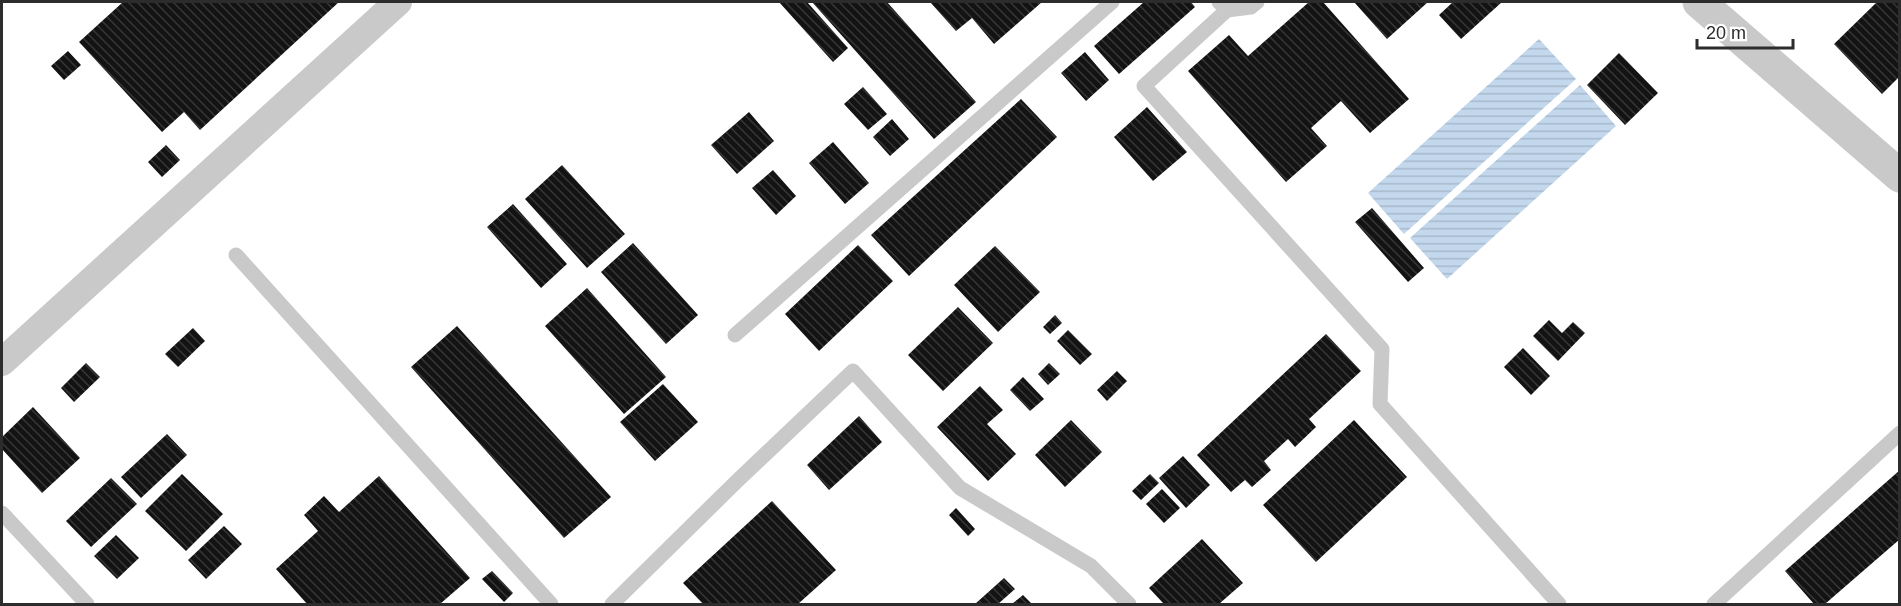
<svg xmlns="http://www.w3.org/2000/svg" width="1901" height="606" font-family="Arial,sans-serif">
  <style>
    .water { fill: url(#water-rules) }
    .building { fill: url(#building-back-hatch) }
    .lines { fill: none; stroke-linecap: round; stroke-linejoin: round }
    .service { stroke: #c9c9c9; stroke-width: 15 }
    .minor { stroke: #c9c9c9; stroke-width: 28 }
    .tertiary { stroke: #c9c9c9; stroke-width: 33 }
  </style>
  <defs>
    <pattern id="water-rules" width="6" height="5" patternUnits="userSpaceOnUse" patternTransform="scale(1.5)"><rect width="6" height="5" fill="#c3d7ed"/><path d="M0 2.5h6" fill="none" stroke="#a8b9cb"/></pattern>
    <pattern id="building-back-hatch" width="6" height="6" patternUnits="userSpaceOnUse" patternTransform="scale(1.5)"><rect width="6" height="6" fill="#131313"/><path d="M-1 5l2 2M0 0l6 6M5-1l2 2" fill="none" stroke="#363636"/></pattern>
  </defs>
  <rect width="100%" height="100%" fill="#fff"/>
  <path class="water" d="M1539,39L1576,79L1404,234L1368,193Z
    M1580,85L1616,126L1447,279L1410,238Z"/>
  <path class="building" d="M123,2H339L200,130L184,112L162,132L79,42Z
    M779,2H807L848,48L833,62Z
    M812,2H887L976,102L934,139Z
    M930,2H1042L994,44L972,18L956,31Z
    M1144,2H1191L1195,7L1119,74L1094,46Z
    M1309,2H1323L1409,99L1370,133L1341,101L1311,128L1327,146L1286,182L1188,71L1229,35L1248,56Z
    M1354,2H1428L1387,39Z
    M1453,2H1502L1461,39L1439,15Z
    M1877,2H1900V76L1882,94L1834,44Z
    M68,51L81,65L64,80L51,66Z
    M1085,52L1109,80L1086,101L1061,73Z
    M1619,53L1658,93L1625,125L1587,85Z
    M863,87L887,114L868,130L844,104Z
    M1021,99L1057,137L909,276L871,235Z
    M1147,107L1187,152L1153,181L1114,137Z
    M749,112L774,141L737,174L711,145Z
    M892,119L909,139L890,156L873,137Z
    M833,142L869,183L845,204L809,163Z
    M166,145L180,160L162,177L148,162Z
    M562,165L625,234L587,268L525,199Z
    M773,170L796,196L776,215L752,188Z
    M513,204L567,264L541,288L487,227Z
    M1372,208L1424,268L1408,282L1355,222Z
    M633,243L698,315L666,344L601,272Z
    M858,245L893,281L819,351L785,314Z
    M995,246L1040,292L998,332L954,285Z
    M587,288L666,377L624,414L545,326Z
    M958,307L993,343L943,391L908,355Z
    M1055,315L1062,323L1050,334L1043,327Z
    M1549,320L1562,333L1573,322L1585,333L1558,361L1533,336Z
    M457,326L611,497L564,538L411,367Z
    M193,328L205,341L178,367L165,354Z
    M1068,330L1092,354L1080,365L1057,341Z
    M1326,334L1361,371L1309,419L1316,427L1295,447L1288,439L1264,461L1271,470L1252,487L1245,480L1231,492L1197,455Z
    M1523,348L1550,376L1531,395L1504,367Z
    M86,363L100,377L74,402L61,388Z
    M1049,363L1060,374L1048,385L1038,374Z
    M1117,371L1127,381L1107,401L1097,390Z
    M1023,377L1044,399L1030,411L1010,390Z
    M663,384L698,422L655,461L620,422Z
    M980,386L1003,410L987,424L1016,454L988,481L937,427Z
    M33,407L80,458L42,493L2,449V437Z
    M859,416L882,442L829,490L807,465Z
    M1071,420L1102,452L1065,487L1035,455Z
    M1354,420L1407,477L1316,562L1263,505Z
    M167,434L187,455L141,498L121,477Z
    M1183,456L1210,485L1186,508L1159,478Z
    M1900,470V539L1825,604H1814L1785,571Z
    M182,474L223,514L186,551L145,511Z
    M1150,474L1159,483L1141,500L1132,491Z
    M379,476L470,578L440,604H307L276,569L318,531L304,515L324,496L339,512Z
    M111,478L137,504L91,547L66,521Z
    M1162,489L1180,508L1164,523L1146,504Z
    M772,501L836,570L798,604H703L683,583Z
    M956,508L975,529L968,536L949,515Z
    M224,526L242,544L206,579L188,560Z
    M116,535L139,558L117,579L94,556Z
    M1202,539L1243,583L1219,604H1164L1149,588Z
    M492,571L513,593L504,602L482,579Z
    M1004,578L1015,589L998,604H975Z
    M1023,595L1032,604H1012Z"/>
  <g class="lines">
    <path class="service" d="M1219,2L1227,10L1144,86L1382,349L1380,404L1559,604
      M1227,10L1251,7L1257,2
      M236,255L551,604
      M735,335L1112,2
      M2,513L87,604
      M612,604L736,482L853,371L960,488L1091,566L1129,604
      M1714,604L1900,433"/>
    <path class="minor" d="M2,362L398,2"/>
    <path class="tertiary" d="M1699,2L1900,176"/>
  </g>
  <rect width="1901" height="606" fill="none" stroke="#2c2c2c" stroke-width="6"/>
  <path d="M1697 39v9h96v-9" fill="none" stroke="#2c2c2c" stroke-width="3"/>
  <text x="1706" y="39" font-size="18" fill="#2c2c2c" stroke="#ffffff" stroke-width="4.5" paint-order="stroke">20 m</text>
</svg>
